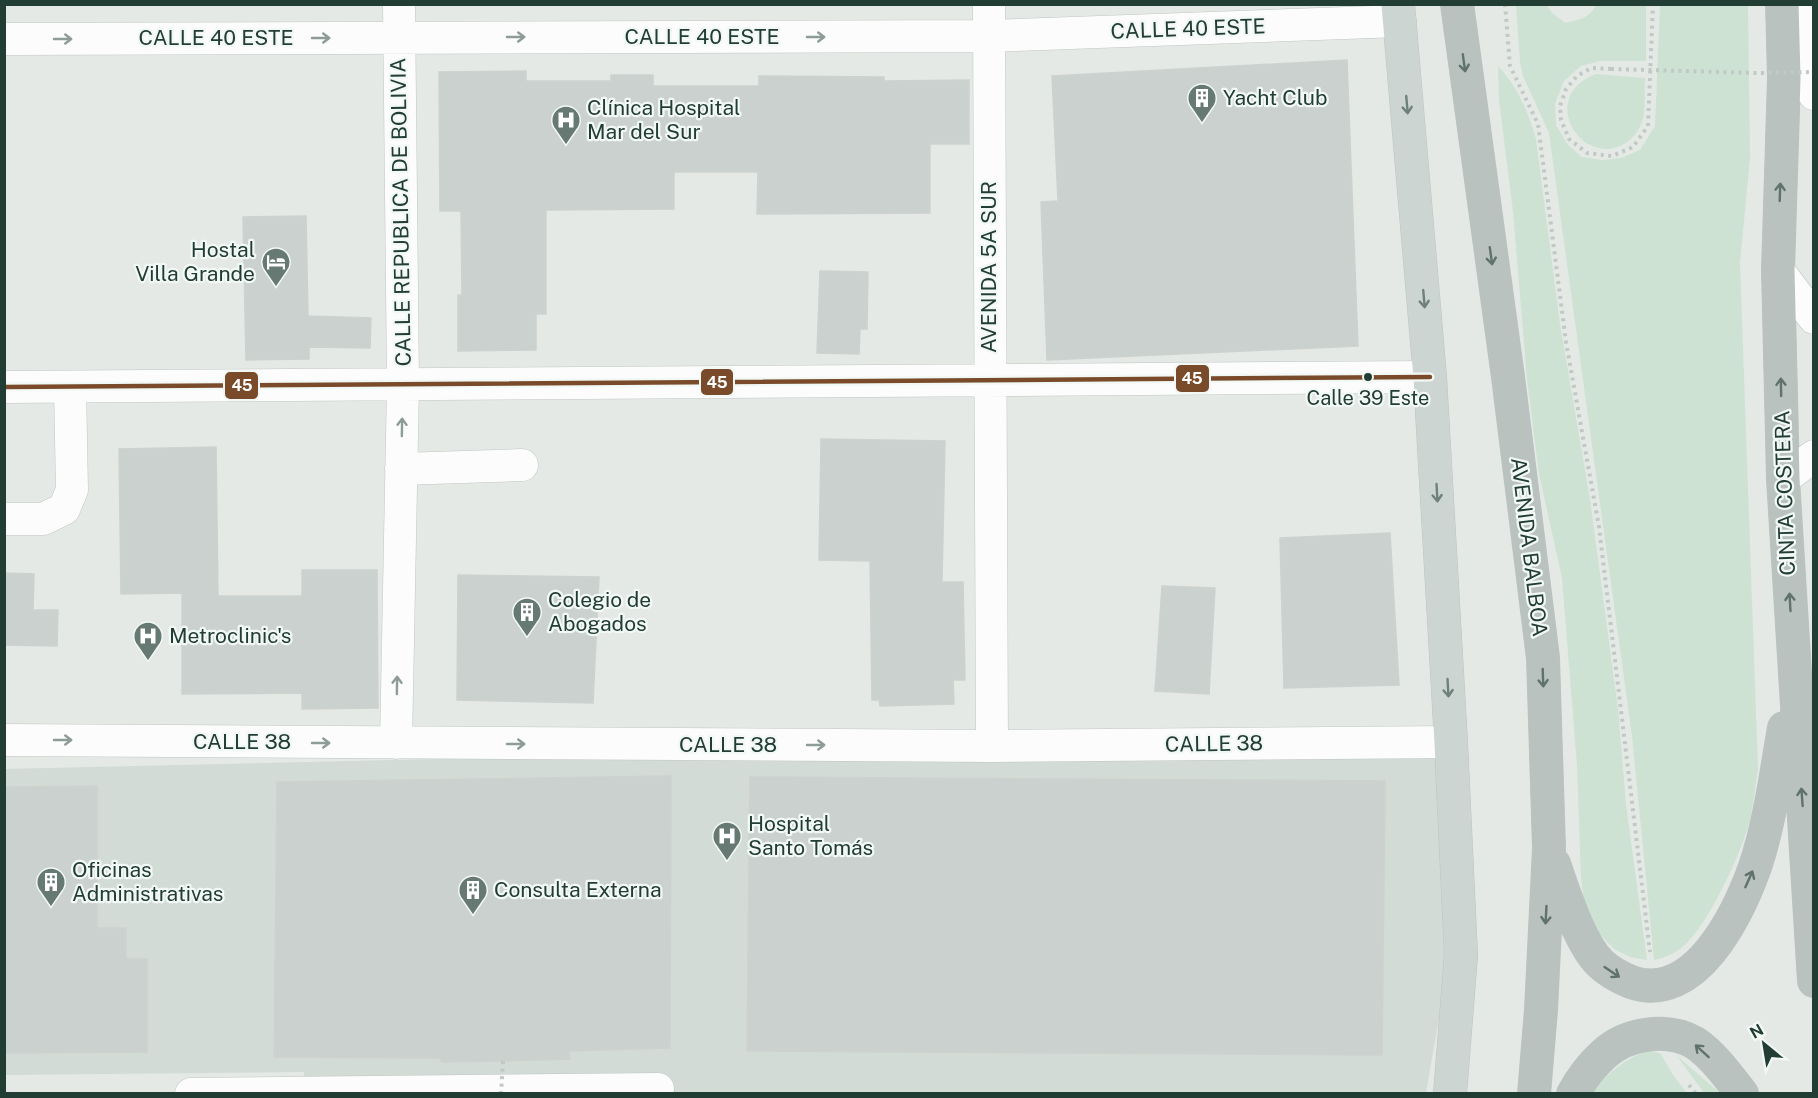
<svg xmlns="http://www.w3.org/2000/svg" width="1818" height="1098" font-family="'Public Sans',sans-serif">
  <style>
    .built { fill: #d2dbd6 }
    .green { fill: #cde2d2 }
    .building { fill: #cbd1ce; stroke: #cdd2cf; stroke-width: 1.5 }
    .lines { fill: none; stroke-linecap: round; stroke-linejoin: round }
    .minor-casing { stroke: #c1c6c3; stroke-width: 33 }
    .major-casing { stroke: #bdc5c2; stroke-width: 34 }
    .highway-casing { stroke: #bdc5c2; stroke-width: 34 }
    .path { stroke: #c1c9c5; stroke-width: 4; stroke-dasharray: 3 4.5; stroke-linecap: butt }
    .minor { stroke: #fbfcfb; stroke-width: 32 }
    .major { stroke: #cdd5d2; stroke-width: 33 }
    .highway { stroke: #bac2c0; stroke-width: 33 }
    .path-bridge { stroke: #c1c9c5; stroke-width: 4; stroke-dasharray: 3 4.5; stroke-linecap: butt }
    .bus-1-casing { stroke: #f2f8f5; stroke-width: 9 }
    .bus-1 { stroke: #7a4b2a; stroke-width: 4.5 }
    .oneway { stroke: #8e9c98 }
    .oneway2 { stroke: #5f726c }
    .oneway3 { stroke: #6f817b }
    .bus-dot { fill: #223d34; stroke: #f2f8f5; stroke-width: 2 }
    .labels { text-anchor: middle; stroke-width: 4.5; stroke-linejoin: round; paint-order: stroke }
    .bus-label { font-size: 20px; fill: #223d34; stroke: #f2f8f5 }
    .street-label { font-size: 21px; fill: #223d34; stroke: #f2f8f5 }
    .poi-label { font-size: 21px; fill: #223d34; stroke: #f2f8f5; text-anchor: start }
    .line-badge { stroke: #f2f8f5; stroke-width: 2 }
    .badge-label { font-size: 16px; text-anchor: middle; font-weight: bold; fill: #fff }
  </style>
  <rect width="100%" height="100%" fill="#e4e9e6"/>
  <path class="built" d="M1451,742L1450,954L1426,1093L304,1094V1072L5,1075L4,769L992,746Z"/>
  <path class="green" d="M1516,5H1547L1551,12L1565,23C1578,20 1590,18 1596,5H1646V61H1600L1581,66L1564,81L1555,104L1556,125L1568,145L1582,157L1602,160L1621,158L1640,150L1655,126L1660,5H1748L1750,158L1740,263L1758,769C1755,786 1754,804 1750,820C1742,852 1706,931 1680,949C1672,955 1663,958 1654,960L1632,736L1549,133L1523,76L1520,62Z
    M1498,66C1518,87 1528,112 1536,139L1560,324L1590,499L1618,709L1626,804L1647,960L1630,957L1614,949L1596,930L1584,902L1581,878L1577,766L1562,578L1539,474L1527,379L1513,212L1499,100Z
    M1596,74L1645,78C1644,91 1646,106 1643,119C1640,129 1635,136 1627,142C1584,172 1535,97 1596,74Z
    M1650,1050L1661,1054L1673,1075L1687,1093L1592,1094C1607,1072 1625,1059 1650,1050Z
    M1677,1056L1720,1093H1704Z"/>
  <path class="building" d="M1347,60L1358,346L1047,360L1041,202L1058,201L1052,76Z
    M526,71V81H611V75H653V86H759V76L884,77V81L969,80V144H930V213L757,214L758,172H674V209L546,210V314H536V350L458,351V295H462L461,211H440L439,72Z
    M306,216L308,316L371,318L370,348L309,347V359L246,360L243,217Z
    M820,271L868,272L867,329H860L859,354L817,353Z
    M821,439L945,441L942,582H963L965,680H953L954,704L880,706L879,700H872L870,561L819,560Z
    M216,447L218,596H302V570H377L378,708L302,709V693L182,694V593L121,594L119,449Z
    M1390,533L1399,685L1284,688L1280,538Z
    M4,573L34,574L33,610H58L57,646L4,645Z
    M458,575L599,577L593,703L457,700Z
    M1162,586L1215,588L1209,694L1155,691Z
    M671,776L670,1048L569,1051L570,1059L503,1061L442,1062L440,1058L274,1057L277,782Z
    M750,777L1385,781L1382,1055L747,1051Z
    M97,786V928H126V959H147V1052L4,1053V787Z"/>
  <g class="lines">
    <g class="minor-casing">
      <path id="minor" d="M989,4L992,746
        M1811,4L1814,94
        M4,39L988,36L1400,21
        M1778,270L1814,318
        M4,387L1430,377
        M401,469L522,465
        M1783,479L1814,456
        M4,519H43L64,509L72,490L70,387
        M4,740L992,746L1451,742
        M396,743L403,385L399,4
        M191,1094L658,1089"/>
    </g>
    <g class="major-casing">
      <path id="major" d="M1398,4L1430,377L1451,742L1461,955L1450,1094"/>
    </g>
    <g class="highway-casing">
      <path id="highway" d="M1457,4L1508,377L1543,658L1549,848L1541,1010L1534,1094
        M1782,4L1784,78L1778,270L1783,479L1814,981
        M1554,864C1564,892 1579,942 1600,963C1609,972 1619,977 1631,982C1695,1005 1738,914 1755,867C1770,822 1776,774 1784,728
        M1573,1094C1581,1079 1592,1065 1604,1054C1627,1033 1667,1027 1695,1043C1712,1054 1729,1077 1742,1094"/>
    </g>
    <path class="path" d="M1505,4L1510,66L1538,124L1566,342L1599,527L1650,952
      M1611,69L1591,68L1577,76L1566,89L1560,106L1561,120L1569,139L1587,153L1612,156L1633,147L1648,126L1653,4
      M1689,1085L1696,1094"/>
    <use href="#minor" class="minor"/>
    <use href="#major" class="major"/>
    <use href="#highway" class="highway"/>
    <path class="path-bridge" d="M1611,69L1758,73L1814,72
      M501,1094L503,1061"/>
    <g class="bus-1-casing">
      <path id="bus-1" d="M4,387L1430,377"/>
    </g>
    <use href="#bus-1" class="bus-1"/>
  </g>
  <defs><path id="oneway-shaft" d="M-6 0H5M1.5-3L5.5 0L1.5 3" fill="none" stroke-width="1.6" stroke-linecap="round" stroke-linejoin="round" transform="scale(1.5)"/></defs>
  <g class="oneway">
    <use href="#oneway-shaft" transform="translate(516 37)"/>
    <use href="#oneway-shaft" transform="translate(816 37)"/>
    <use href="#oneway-shaft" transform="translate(321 38)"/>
    <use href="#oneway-shaft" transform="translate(63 39)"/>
    <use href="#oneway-shaft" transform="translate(402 427) rotate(-89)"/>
    <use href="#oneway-shaft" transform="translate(397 685) rotate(-89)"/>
    <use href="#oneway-shaft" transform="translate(63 740)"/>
    <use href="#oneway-shaft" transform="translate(321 743)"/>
    <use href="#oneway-shaft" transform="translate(516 744)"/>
    <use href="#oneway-shaft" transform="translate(816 745)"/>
  </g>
  <g class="oneway2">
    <use href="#oneway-shaft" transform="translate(1464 63) rotate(82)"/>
    <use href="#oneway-shaft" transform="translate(1780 192) rotate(-88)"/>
    <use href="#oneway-shaft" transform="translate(1491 256) rotate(82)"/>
    <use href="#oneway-shaft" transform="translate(1781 387) rotate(-91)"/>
    <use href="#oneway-shaft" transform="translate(1790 602) rotate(-93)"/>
    <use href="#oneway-shaft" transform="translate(1543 678) rotate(88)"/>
    <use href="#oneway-shaft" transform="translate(1802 797) rotate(-94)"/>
    <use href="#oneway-shaft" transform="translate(1749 879) rotate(-66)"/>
    <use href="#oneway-shaft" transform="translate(1546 915) rotate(93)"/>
    <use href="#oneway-shaft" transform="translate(1612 972) rotate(34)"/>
    <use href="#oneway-shaft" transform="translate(1702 1051) rotate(-138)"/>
  </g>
  <g class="oneway3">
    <use href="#oneway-shaft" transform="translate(1407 105) rotate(85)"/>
    <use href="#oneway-shaft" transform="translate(1424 299) rotate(85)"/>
    <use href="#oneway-shaft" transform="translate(1437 493) rotate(87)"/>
    <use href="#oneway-shaft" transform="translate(1448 688) rotate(87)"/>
  </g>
  <defs>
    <g id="building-pin" transform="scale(1.5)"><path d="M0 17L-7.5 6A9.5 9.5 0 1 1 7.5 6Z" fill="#667972" stroke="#f2f8f5"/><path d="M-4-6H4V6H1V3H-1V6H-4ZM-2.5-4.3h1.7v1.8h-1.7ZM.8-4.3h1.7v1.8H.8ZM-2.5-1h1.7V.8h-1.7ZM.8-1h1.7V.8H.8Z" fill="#fff"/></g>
    <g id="hospital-pin" transform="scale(1.5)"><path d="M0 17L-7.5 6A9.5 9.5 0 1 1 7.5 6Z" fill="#667972" stroke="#f2f8f5"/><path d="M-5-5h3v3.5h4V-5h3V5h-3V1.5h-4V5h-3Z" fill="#fff"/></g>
    <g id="hotel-pin" transform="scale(1.5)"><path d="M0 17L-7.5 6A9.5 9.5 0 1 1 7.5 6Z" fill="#667972" stroke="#f2f8f5"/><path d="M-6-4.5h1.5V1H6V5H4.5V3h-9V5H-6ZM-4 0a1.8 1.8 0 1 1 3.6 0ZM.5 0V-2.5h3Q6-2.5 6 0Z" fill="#fff"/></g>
  </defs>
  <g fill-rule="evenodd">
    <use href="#building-pin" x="1202" y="98"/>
    <use href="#hospital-pin" x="566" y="120"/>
    <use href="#hotel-pin" x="276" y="262"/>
    <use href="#building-pin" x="527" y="612"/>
    <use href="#hospital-pin" x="148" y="636"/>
    <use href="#hospital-pin" x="727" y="836"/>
    <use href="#building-pin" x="51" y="882"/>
    <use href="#building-pin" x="473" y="890"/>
  </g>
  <circle class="bus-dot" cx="1368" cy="377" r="5"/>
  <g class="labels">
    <g class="bus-label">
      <text x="1368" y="405">Calle 39 Este</text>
    </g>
    <g class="street-label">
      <text transform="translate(1188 29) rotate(-2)" y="7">CALLE 40 ESTE</text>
      <text x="702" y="44">CALLE 40 ESTE</text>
      <text x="216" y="45">CALLE 40 ESTE</text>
      <text transform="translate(401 212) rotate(-91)" y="7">CALLE REPUBLICA DE BOLIVIA</text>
      <text transform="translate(989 267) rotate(-90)" y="7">AVENIDA 5A SUR</text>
      <text transform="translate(1785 493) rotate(-92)" y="7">CINTA COSTERA</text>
      <text transform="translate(1529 547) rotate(83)" y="7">AVENIDA BALBOA</text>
      <text x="242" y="749">CALLE 38</text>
      <text transform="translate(1214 744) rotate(-1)" y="7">CALLE 38</text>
      <text x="728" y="752">CALLE 38</text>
    </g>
    <g class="poi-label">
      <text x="1223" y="105">Yacht Club</text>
      <text x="587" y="115">Clínica Hospital<tspan x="587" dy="24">Mar del Sur</tspan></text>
      <text x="255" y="257" text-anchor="end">Hostal<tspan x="255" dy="24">Villa Grande</tspan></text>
      <text x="548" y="607">Colegio de<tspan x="548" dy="24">Abogados</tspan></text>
      <text x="169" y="643">Metroclinic's</text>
      <text x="748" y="831">Hospital<tspan x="748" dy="24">Santo Tomás</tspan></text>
      <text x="72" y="877">Oficinas<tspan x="72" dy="24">Administrativas</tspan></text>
      <text x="494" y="897">Consulta Externa</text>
    </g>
  </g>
  <g class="line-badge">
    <rect x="1175" y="364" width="35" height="29" rx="6" fill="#7a4b2a"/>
    <rect x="700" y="368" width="34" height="28" rx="6" fill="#7a4b2a"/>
    <rect x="224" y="371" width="35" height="29" rx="6" fill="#7a4b2a"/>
  </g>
  <g class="badge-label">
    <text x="1192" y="384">45</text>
    <text x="717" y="388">45</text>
    <text x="242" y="391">45</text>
  </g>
  <rect width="1818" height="1098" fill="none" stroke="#223d34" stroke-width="12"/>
  <g transform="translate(1764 1044) rotate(330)" stroke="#f2f8f5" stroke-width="4.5" paint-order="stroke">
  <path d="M0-4.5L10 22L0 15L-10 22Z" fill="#223d34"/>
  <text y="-9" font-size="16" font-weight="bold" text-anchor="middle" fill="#223d34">N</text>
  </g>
</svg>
